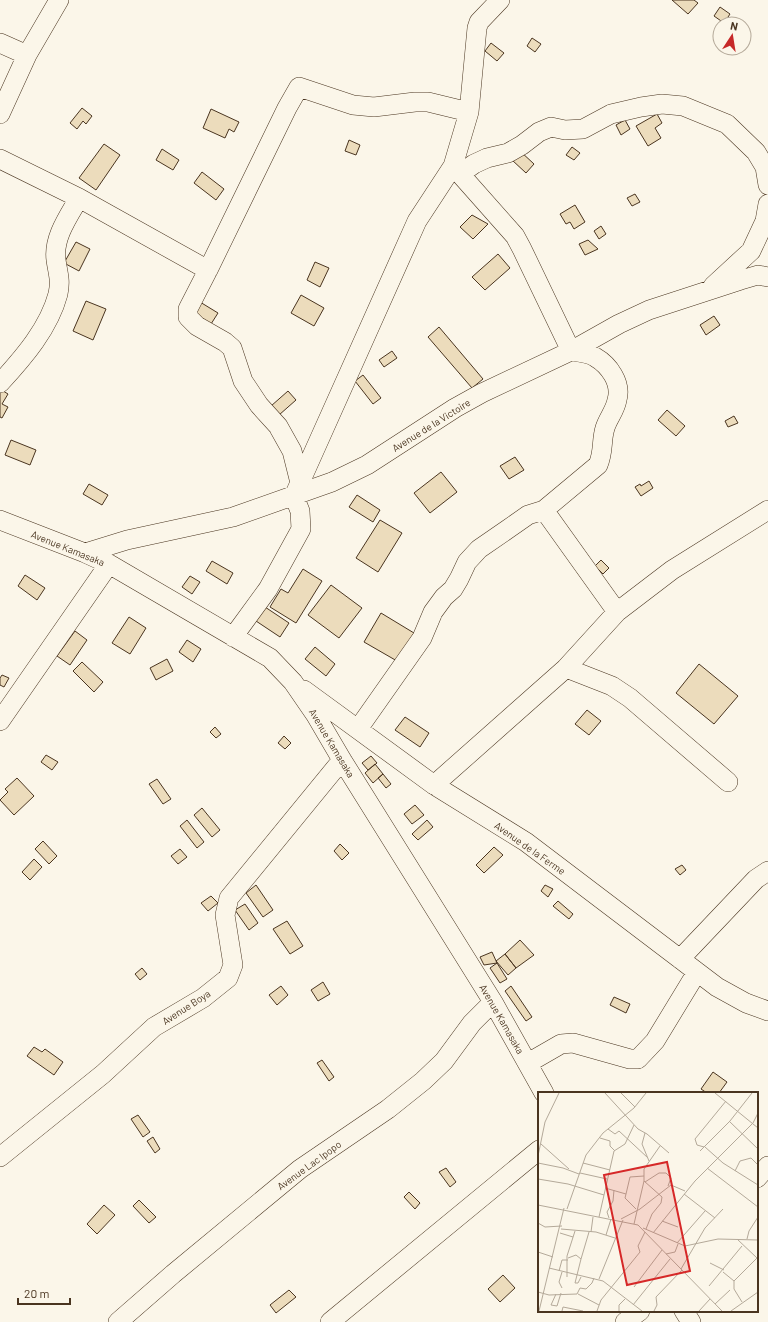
<svg xmlns="http://www.w3.org/2000/svg" width="768" height="1322" font-family="Barlow,sans-serif">
  <style>
    .building { fill: #ecdcbc; stroke: #4a3520 }
    .lines { fill: none; stroke-linecap: round; stroke-linejoin: round }
    .minor-casing { stroke: #4a3520; stroke-width: 20 }
    .minor { stroke: #fbf6e9; stroke-width: 19 }
    .labels { text-anchor: middle; stroke-width: 3; stroke-linejoin: round; paint-order: stroke }
    .street-label { font-size: 10px; fill: #4a3520; stroke: #fbf6e9 }
    .inset-road { fill: none; stroke: #b4a999; stroke-width: 1 }
    .view { fill: #d62828; fill-opacity: 0.15; stroke: #d62828; stroke-width: 2 }
    .inset-edge { fill: none; stroke: #4a3520; stroke-width: 2 }
  </style>
  <rect width="100%" height="100%" fill="#fbf6e9"/>
  <path class="building" d="M672,0H694L698,3L688,14Z
    M720,7L730,14L724,23L714,16Z
    M532,38L541,44L535,52L527,46Z
    M491,43L504,53L497,61L485,51Z
    M82,108L92,116L86,124L83,121L77,129L70,123Z
    M211,109L239,122L234,132L229,129L225,138L203,128Z
    M657,114L662,123L655,128L661,138L648,146L636,126Z
    M625,120L630,129L621,135L616,125Z
    M349,140L360,145L356,155L345,151Z
    M104,144L120,155L96,190L79,178Z
    M572,147L580,153L574,160L566,155Z
    M162,149L179,160L173,170L156,160Z
    M520,151L534,164L526,173L512,160Z
    M202,172L224,189L216,200L194,183Z
    M635,194L640,202L632,206L627,198Z
    M575,205L585,222L574,229L570,222L566,224L560,214Z
    M472,215L488,224L473,239L460,227Z
    M601,226L606,234L599,239L594,231Z
    M588,240L598,249L585,255L579,244Z
    M76,242L90,249L79,271L64,263Z
    M498,254L510,268L485,290L472,277Z
    M315,262L329,268L320,287L307,280Z
    M301,295L324,308L314,326L291,313Z
    M86,301L106,309L93,340L73,331Z
    M200,302L218,313L211,324L193,313Z
    M714,316L720,325L706,335L700,325Z
    M439,327L483,379L472,388L428,337Z
    M392,351L397,358L384,367L379,360Z
    M363,375L381,398L373,404L355,381Z
    M0,389L8,394L2,404L8,407L2,418L0,417Z
    M288,391L296,400L279,415L271,406Z
    M667,410L685,426L676,436L658,420Z
    M734,416L738,423L728,427L725,421Z
    M11,440L36,450L30,465L5,455Z
    M515,457L524,470L509,479L500,466Z
    M441,472L457,492L430,513L414,493Z
    M649,481L653,488L641,496L635,487L640,484L641,486Z
    M89,484L108,495L102,505L83,494Z
    M357,495L380,510L373,522L349,507Z
    M380,520L402,533L378,572L356,558Z
    M601,560L609,568L603,574L595,566Z
    M212,561L233,573L227,584L206,571Z
    M303,569L322,581L296,623L270,607L281,589L288,593Z
    M25,575L45,588L37,600L18,586Z
    M190,576L200,582L192,594L182,587Z
    M331,585L362,608L339,638L308,615Z
    M265,607L289,623L280,637L256,621Z
    M381,613L414,633L397,661L364,642Z
    M129,617L146,628L130,654L112,643Z
    M75,631L87,640L70,665L57,656Z
    M187,640L201,649L193,662L179,652Z
    M315,647L335,664L326,676L305,659Z
    M167,659L173,671L156,680L150,668Z
    M82,662L103,682L94,692L73,671Z
    M699,664L738,696L714,724L676,693Z
    M2,675L9,678L4,687L0,685V678Z
    M587,710L601,721L589,735L575,724Z
    M405,717L429,733L420,747L395,730Z
    M215,727L221,734L216,738L210,732Z
    M284,736L291,743L285,749L278,743Z
    M46,755L58,762L52,770L41,762Z
    M371,756L377,763L368,770L362,763Z
    M375,764L383,774L373,783L365,773Z
    M383,774L391,784L386,788L378,778Z
    M17,778L34,796L14,815L0,800L8,792L5,789Z
    M157,779L171,799L163,804L149,784Z
    M415,805L424,815L412,824L404,814Z
    M202,808L220,830L212,837L194,815Z
    M187,820L204,842L197,848L180,826Z
    M427,820L433,827L418,840L412,834Z
    M43,841L57,856L49,864L35,849Z
    M340,844L349,853L342,860L334,851Z
    M494,847L503,855L484,873L476,865Z
    M180,849L187,857L178,864L171,856Z
    M34,859L42,867L30,880L22,872Z
    M682,865L686,870L680,875L675,869Z
    M256,885L273,910L263,917L246,893Z
    M545,885L553,889L548,897L541,891Z
    M211,896L218,903L208,911L201,903Z
    M558,901L573,914L569,919L553,906Z
    M245,904L258,923L249,930L235,910Z
    M287,921L303,946L290,954L273,929Z
    M520,940L534,955L516,968L505,954Z
    M492,952L497,963L484,965L480,957Z
    M505,954L516,968L508,975L496,961Z
    M497,963L507,979L500,983L490,968Z
    M142,968L147,974L140,980L135,974Z
    M323,982L330,994L318,1001L311,990Z
    M281,986L288,995L277,1005L269,995Z
    M511,986L532,1017L526,1021L505,991Z
    M614,997L630,1004L626,1013L610,1005Z
    M34,1047L42,1052L45,1049L63,1062L54,1075L27,1056Z
    M322,1060L334,1077L329,1081L317,1063Z
    M713,1072L727,1082L719,1093H707L701,1089Z
    M138,1115L150,1132L143,1137L131,1119Z
    M153,1137L160,1149L155,1153L147,1141Z
    M446,1168L456,1182L450,1187L439,1172Z
    M409,1192L420,1203L415,1209L404,1197Z
    M139,1200L156,1217L149,1223L133,1206Z
    M104,1205L115,1215L97,1234L87,1224Z
    M503,1275L515,1288L500,1302L488,1289Z
    M289,1290L296,1297L276,1313L270,1305Z"/>
  <g class="lines">
    <g class="minor-casing">
      <path id="minor" d="M0,43L27,55
        M0,114L27,55L59,0
        M0,159L79,198L208,270L287,108L299,87L353,105L374,107L415,102H428L469,112
        M460,174L474,164L487,158L508,153L522,145L539,132L551,127L565,130L583,129L611,114L641,107L662,104L683,106L727,124L756,152L765,167L768,185
        M208,270L188,309V317L197,326L225,342L232,348L243,381L259,405L278,426L292,451L300,483
        M713,286L751,251L765,221L768,204
        M0,383C24,357 49,328 58,294C61,280 58,274 56,260C53,238 68,217 79,198
        M544,510L617,612
        M0,520L85,553L109,564L270,658L293,682L315,714L342,760L493,1002L544,1093
        M85,553L127,540L233,517L332,482L367,465L455,408L482,393L571,351L619,324L649,310L741,280L758,275L768,277
        M233,637L268,589L301,529L300,511L294,496L417,221L453,166L469,112L477,28L479,22L500,0
        M566,668L612,686L630,698L728,782
        M304,690L434,785L526,842L717,987L746,1003L768,1011
        M0,721L109,564
        M358,729L422,638L433,612L444,597L453,589L459,579L467,562L479,549L508,529L528,515L544,510L598,465C604,451 601,441 605,428C608,418 615,411 617,400C622,383 609,365 595,357C589,353 579,352 571,351L522,249L515,236L453,166
        M434,785L566,668L617,612L672,570L768,510
        M680,959L756,879L768,871
        M528,1063L561,1044L573,1043L630,1059H638L655,1041L697,972
        M0,1157L103,1074L154,1027L203,998L228,978L233,965L225,915L229,898L342,760
        M757,1178L768,1166
        M684,1311L691,1322
        M118,1322L173,1274L300,1169L388,1109L423,1081L444,1061L472,1023L493,1002
        M330,1322L539,1150
        M625,1322L640,1311"/>
    </g>
    <use href="#minor" class="minor"/>
  </g>
  <g class="labels">
    <g class="street-label">
      <text transform="translate(431 425) rotate(-32)" y="4">Avenue de la Victoire</text>
      <text transform="translate(68 548) rotate(22)" y="4">Avenue Kamasaka</text>
      <text transform="translate(332 743) rotate(59)" y="4">Avenue Kamasaka</text>
      <text transform="translate(530 848) rotate(35)" y="4">Avenue de la Ferme</text>
      <text transform="translate(186 1007) rotate(-33)" y="4">Avenue Boya</text>
      <text transform="translate(502 1019) rotate(60)" y="4">Avenue Kamasaka</text>
      <text transform="translate(309 1165) rotate(-36)" y="4">Avenue Lac Ipopo</text>
    </g>
  </g>
  <g transform="translate(538 1092)">
    <rect width="220" height="220" fill="#fbf6e9"/>
    <path class="inset-road" d="M67,1L100,37L109,42L131,61M83,1L97,15M177,1L220,36M191,29L220,57M70,37L77,42L81,39L110,66M107,41L104,52L111,69M62,46L72,49V54L77,59M3,52L31,77M166,55L159,53L157,47L188,9M167,55L185,71L220,93M162,59L192,29L214,1M0,64L7,30L21,1M0,71L25,76L41,82M45,71L72,78M169,76L220,115M197,79L202,69L213,66L220,73M42,81L69,87M0,87L30,92L66,103M106,89L124,105L123,111L114,122L108,137M107,90L121,81H128L133,86L130,94M67,96L88,102L92,85L106,84M88,102L87,106L98,117M146,102L177,126M0,113L100,133L184,219M29,117L48,63L65,41L96,16L108,1M61,125L76,59L87,52L96,33M71,126L69,120L75,109L76,98M83,127L102,117L133,93L147,99M124,129L140,135M0,131L7,135L24,134M96,132L106,89V77L122,54M105,136L147,154L180,147L220,148M23,137L58,140L77,146M53,140L55,125M22,141L35,145M115,141L157,89L215,31L220,21M68,143L73,127M199,147L219,166M209,147L211,139L220,125M139,151L167,119M0,160L15,165M128,162L137,160L140,152M30,166L38,163L43,167L51,140M172,171L186,178M11,176L65,189L104,219M143,177L167,136L185,117M21,179L24,168H30M24,180L21,190L24,196M185,180L196,189V197L204,210M29,185V164L37,139M43,185L40,191H37L43,167M61,187L85,128M196,189L219,166M171,194L204,154M96,195L124,158M0,200L11,203L39,202L42,196L48,197L54,191L56,186M18,202L13,213L19,214L23,201M40,202L61,213M177,212L192,198M95,213L132,167M1,219L26,116M24,219L25,215L45,219M59,219L63,208L102,160L100,154L107,140M81,219V213L87,207M116,219L119,213L118,205L144,178M161,219L172,207M193,219L220,200"/>
    <path class="view" d="M129,70L152,179L89,193L66,83Z"/>
    <rect width="220" height="220" class="inset-edge"/>
  </g>
  <g transform="translate(732 36) rotate(12)"><circle r="19" fill="#fbf6e9" stroke="#b4a999"/>
  <path d="M0-3L7 15L0 10L-7 15Z" fill="#c62828"/>
  <text y="-6" font-size="11" font-weight="bold" text-anchor="middle" fill="#4a3520">N</text>
  </g>
  <path d="M18 1298v6h52v-6" fill="none" stroke="#4a3520" stroke-width="2"/>
  <text x="24" y="1298" font-size="12" fill="#4a3520" stroke="#fbf6e9" stroke-width="3" paint-order="stroke">20 m</text>
</svg>
